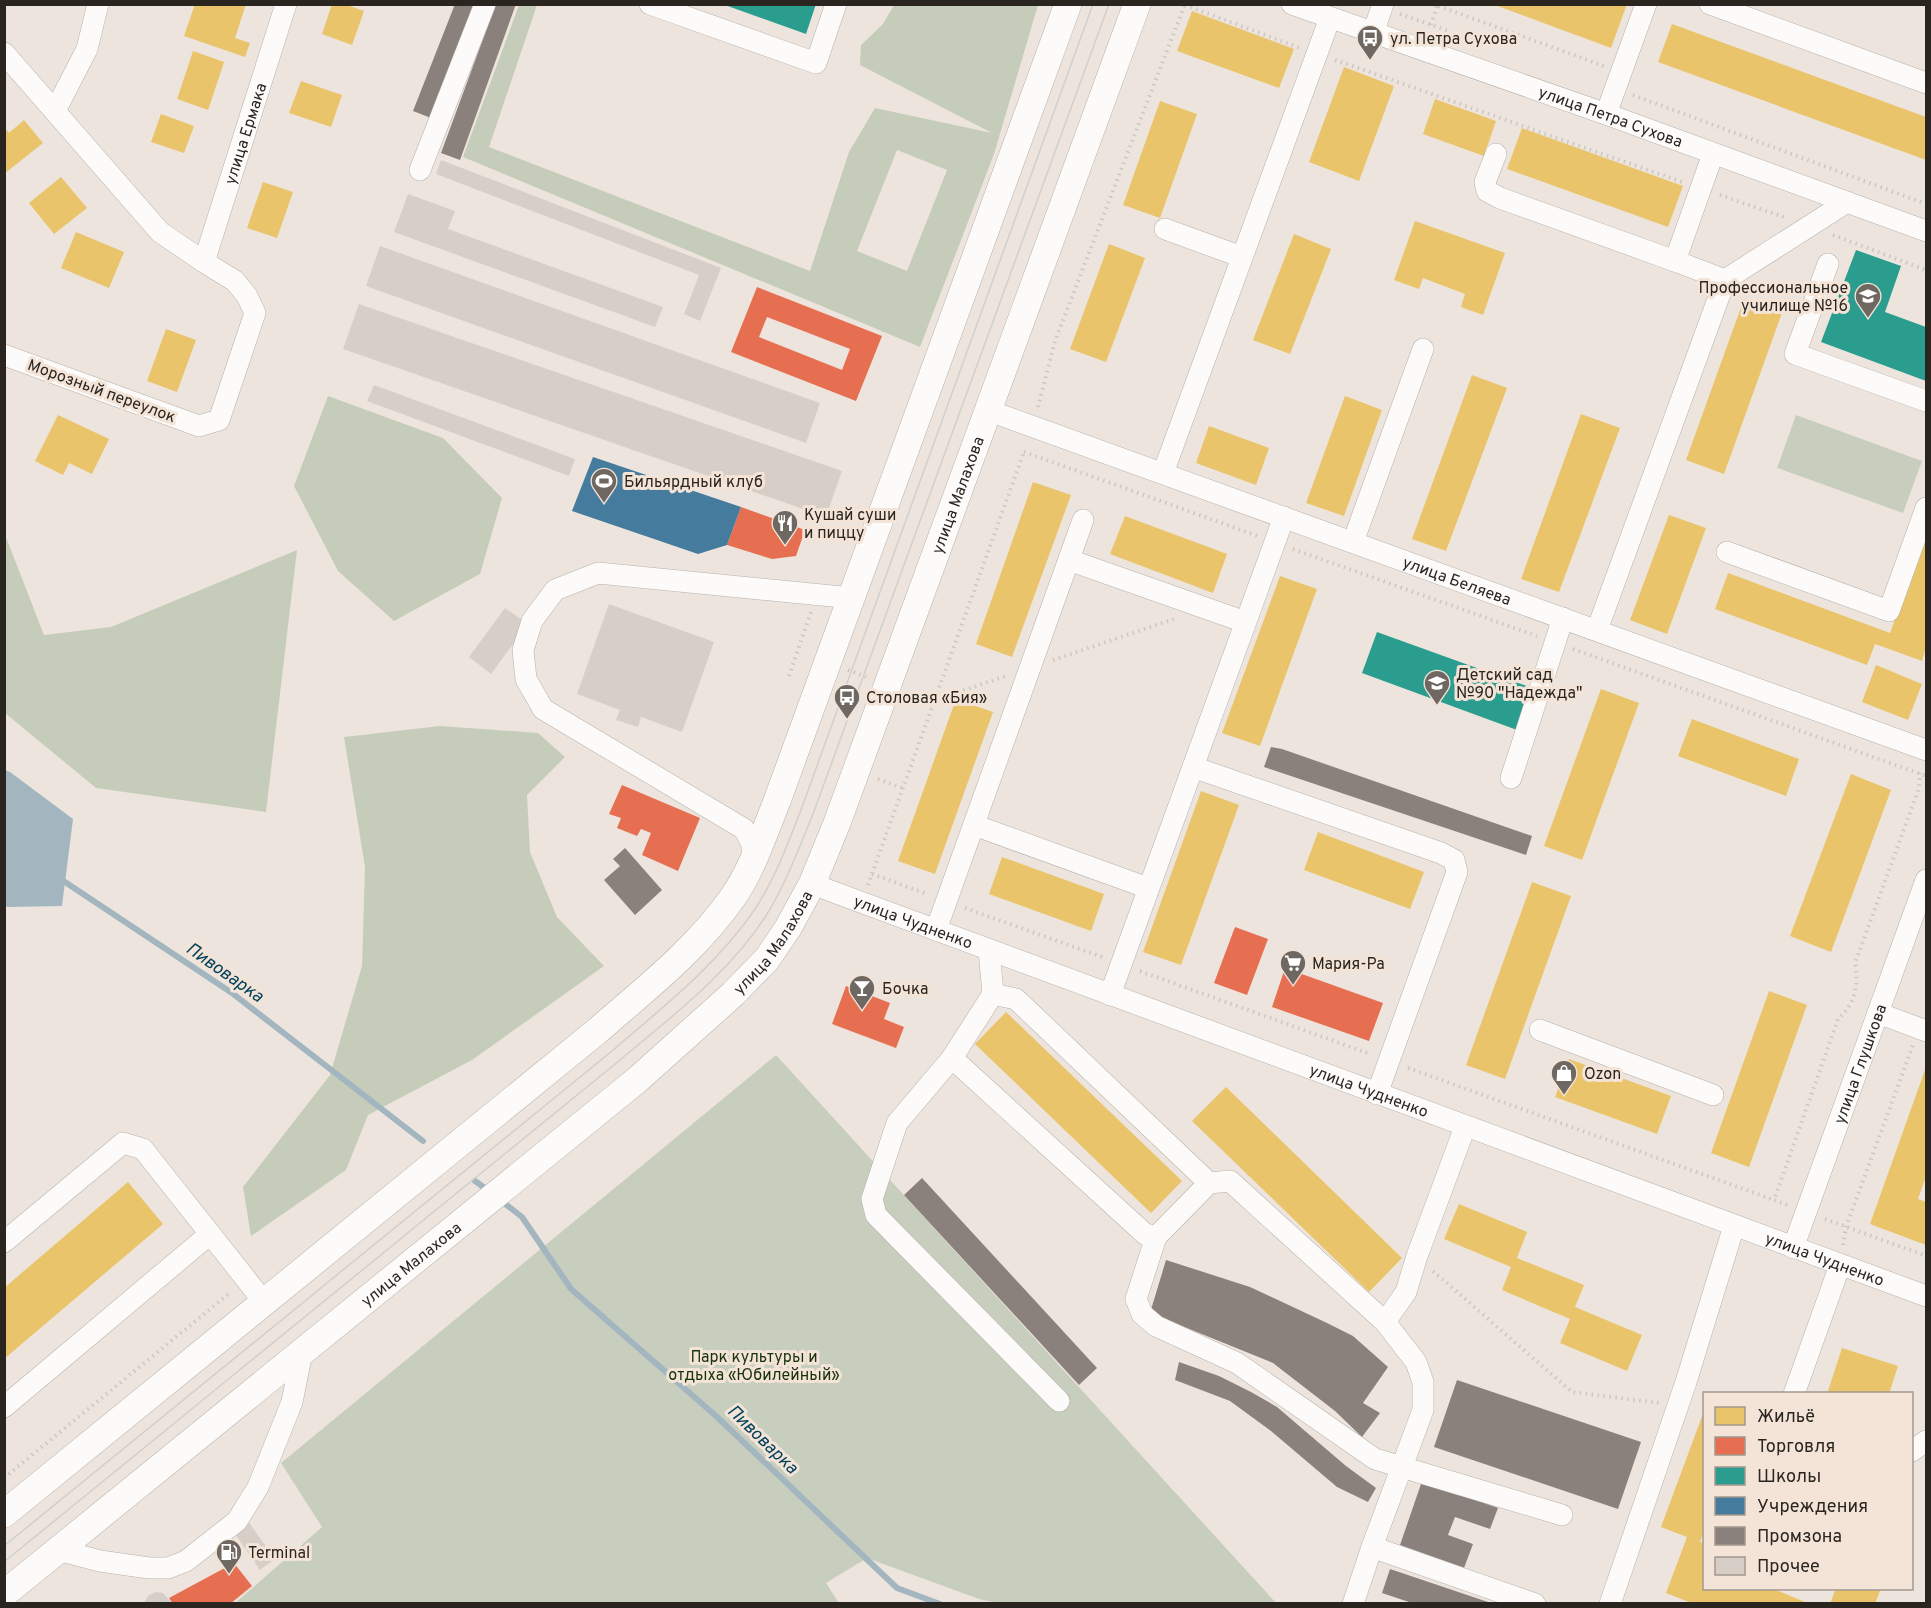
<svg xmlns="http://www.w3.org/2000/svg" width="1931" height="1608" font-family="Overpass,sans-serif">
  <style>
    .green { fill: #c8cebd }
    .forest { fill: #c5cdba; fill-rule: evenodd }
    .water { fill: #a3b6c0 }
    .homes { fill: #e9c46a }
    .shops { fill: #e76f51; fill-rule: evenodd }
    .schools { fill: #2a9d8f }
    .public { fill: #457b9d }
    .industry { fill: #8a817c }
    .lines { fill: none; stroke-linecap: round; stroke-linejoin: round }
    .stream { stroke: #a3b6c0; stroke-width: 6 }
    .building { fill: #d8cec8 }
    .minor-casing { stroke: #b7b0aa; stroke-width: 22 }
    .major-casing { stroke: #b7b0aa; stroke-width: 28 }
    .path { stroke: #cac7c4; stroke-width: 4; stroke-dasharray: 1.5 4.5; stroke-linecap: butt }
    .minor { stroke: #fcfbfa; stroke-width: 21 }
    .major { stroke: #fcfbfa; stroke-width: 27 }
    .tram { stroke: #d1cfcd; stroke-width: 1.5 }
    .labels { text-anchor: middle; stroke-width: 6; stroke-linejoin: round; paint-order: stroke }
    .poi-label { font-size: 16px; fill: #2b2520; stroke: #f3e4d7; text-anchor: start }
    .street-label { font-size: 16px; fill: #2b2520; stroke: #f3e4d7 }
    .park-label { font-size: 16px; fill: #17330b; stroke: #f3e4d7 }
    .water-label { font-size: 18px; font-style: italic; fill: #03425d; stroke: #f3e4d7 }
  </style>
  <rect width="100%" height="100%" fill="#ede5dd"/>
  <path class="green" d="M1796,415L1922,461L1903,513L1777,468Z
    M776,1055L1276,1603H997L979,1599L867,1558L826,1583L839,1603L234,1604L322,1527L281,1463Z"/>
  <path class="forest" d="M519,5H537L489,147L810,271L849,152L875,108L992,133L860,65L861,45L883,24L894,5H1038L994,154L920,347L463,157ZM897,150L947,170L907,271L857,251Z
    M328,396L443,438L502,498L480,574L394,621L338,571L294,486Z
    M4,532L44,635L111,627L297,550L266,812L96,788L5,713Z
    M440,726L538,733L565,757L527,795L530,852L557,917L604,966L472,1060L368,1115L346,1170L251,1236L243,1187L330,1075L362,966L365,867L344,737Z"/>
  <path class="water" d="M5,770L10,772L73,819L62,906L7,907L5,905Z"/>
  <path class="homes" d="M195,4H246L235,38L250,43L245,57L184,36Z
    M332,4H344L364,11L352,45L322,34Z
    M1492,4H1627L1611,48Z
    M1192,11L1294,49L1279,88L1177,51Z
    M1672,24L1926,117V160L1658,62Z
    M193,51L224,62L208,110L177,99Z
    M1344,67L1394,86L1359,181L1309,162Z
    M301,81L342,95L331,127L289,113Z
    M1435,99L1496,121L1484,156L1423,134Z
    M1160,101L1197,114L1160,218L1123,205Z
    M161,114L194,126L184,153L151,142Z
    M24,120L43,143L4,174V127L9,133Z
    M1522,128L1683,186L1668,227L1507,169Z
    M61,177L87,208L54,234L29,203Z
    M263,182L293,192L277,238L247,228Z
    M1415,221L1505,253L1483,315L1461,307L1465,294L1423,278L1419,289L1394,280Z
    M76,232L124,252L109,288L61,268Z
    M1294,234L1331,249L1290,354L1253,340Z
    M1109,244L1145,258L1106,362L1070,349Z
    M1744,299L1782,313L1724,474L1686,460Z
    M166,329L196,340L177,392L147,381Z
    M1472,375L1507,388L1446,551L1412,539Z
    M1345,396L1382,410L1344,516L1306,503Z
    M1581,414L1620,428L1559,592L1521,579Z
    M58,415L109,439L92,474L69,463L63,475L35,461Z
    M1209,426L1269,448L1256,485L1196,463Z
    M1033,482L1071,495L1012,657L976,644Z
    M1669,515L1706,528L1667,634L1630,620Z
    M1125,516L1227,554L1213,593L1110,554Z
    M1926,535V647L1922,661L1875,644L1867,665L1715,609L1728,573L1890,633Z
    M1280,576L1317,589L1260,746L1222,733Z
    M1876,665L1922,684L1908,720L1862,702Z
    M1601,689L1639,703L1582,860L1544,846Z
    M956,699L993,712L935,874L898,861Z
    M1692,719L1799,759L1786,796L1678,756Z
    M1851,774L1891,790L1831,952L1790,936Z
    M1201,791L1239,805L1181,965L1143,952Z
    M1318,832L1424,872L1410,909L1304,870Z
    M1002,857L1104,894L1091,931L989,894Z
    M1532,882L1571,896L1505,1079L1466,1065Z
    M1769,991L1807,1005L1749,1167L1711,1153Z
    M1006,1012L1182,1181L1151,1213L975,1044Z
    M1569,1059L1671,1096L1657,1134L1555,1097Z
    M1926,1067V1176L1918,1199L1926,1202V1245L1870,1224Z
    M1226,1087L1402,1258L1369,1292L1192,1121Z
    M128,1182L163,1224L4,1359V1288Z
    M1459,1204L1527,1232L1517,1258L1584,1285L1575,1307L1642,1335L1627,1371L1560,1343L1570,1319L1502,1290L1511,1267L1444,1239Z
    M1842,1348L1898,1366L1889,1394H1827Z
    M1704,1411V1530L1700,1542L1704,1543V1588H1771L1810,1604H1694L1666,1593L1687,1537L1661,1527Z
    M1836,1588H1881L1875,1604H1830Z"/>
  <path class="shops" d="M757,287L882,336L856,401L731,352ZM767,317L850,349L842,370L759,337Z
    M741,507L805,530L796,556L772,559L727,545Z
    M622,785L700,818L678,871L642,855L651,833L641,829L637,836L617,828L621,818L609,814Z
    M1235,927L1268,939L1247,995L1214,983Z
    M1285,968L1383,1003L1369,1041L1272,1007Z
    M846,986L890,1003L884,1019L904,1027L896,1048L832,1024Z
    M234,1563L252,1586L230,1604H173L169,1598Z"/>
  <path class="schools" d="M722,4H816L806,34Z
    M1856,250L1901,266L1885,312L1926,327V381L1821,342Z
    M1377,632L1532,688L1517,730L1362,673Z"/>
  <path class="public" d="M593,457L741,507L727,545L698,554L572,511Z"/>
  <path class="industry" d="M455,4H476L431,118L413,111Z
    M496,4H516L460,160L441,153Z
    M1271,747L1282,749L1532,836L1526,855L1264,767Z
    M625,848L662,890L635,915L604,880L620,866L613,859Z
    M922,1178L1097,1368L1079,1385L904,1195Z
    M1166,1260L1250,1287L1327,1323L1353,1336L1388,1367L1363,1403L1380,1413L1362,1437L1335,1411L1273,1363L1150,1313Z
    M1179,1362L1219,1376L1251,1392L1277,1407L1346,1466L1376,1488L1368,1502L1337,1487L1271,1431L1230,1401L1175,1380Z
    M1457,1380L1641,1442L1618,1509L1434,1447Z
    M1422,1481L1498,1508L1490,1529L1455,1517L1448,1535L1473,1544L1464,1568L1400,1545Z
    M1390,1569L1491,1603V1604H1415L1382,1593Z"/>
  <g class="lines">
    <path class="stream" d="M59,878L232,993L423,1141
      M475,1181L489,1191
      M499,1199L522,1217L571,1289L716,1416L897,1588L940,1604"/>
  </g>
  <path class="building" d="M441,160L721,268L700,321L684,314L699,275L436,174Z
    M408,194L455,211L448,229L663,307L655,327L394,232Z
    M380,246L820,403L806,443L366,286Z
    M359,304L842,471L826,517L343,349Z
    M374,385L575,459L569,476L367,401Z
    M609,604L714,642L682,732L641,717L638,727L616,720L620,710L577,694Z
    M505,608L528,624L491,674L469,657Z
    M246,1522L250,1524L275,1559L260,1570L235,1534Z
    M156,1592L163,1593L173,1604H143L149,1595Z"/>
  <g class="lines">
    <g class="minor-casing">
      <g id="minor">
        <path d="M650,4L816,63L836,4"/>
        <path id="s1" d="M1292,4L1606,114L1926,231"/>
        <path d="M1710,4L1926,83"/>
        <path d="M1373,33L1383,4"/>
        <path d="M4,53L160,232L204,262L235,281L247,296L255,313L219,420L199,426L4,355"/>
        <path d="M55,111L87,49L98,4"/>
        <path d="M1606,114L1646,4"/>
        <path d="M1496,154L1485,182L1487,191L1500,198L1675,261"/>
        <path d="M420,170L485,4"/>
        <path d="M1165,229L1242,257"/>
        <path id="s2" d="M204,262L286,4"/>
        <path d="M1828,264L1795,354L1926,401"/>
        <path d="M1725,280L1847,202"/>
        <path id="s3" d="M987,410L1926,750"/>
        <path d="M1163,473L1330,18"/>
        <path d="M1353,542L1423,349"/>
        <path d="M1727,552L1889,611L1926,508"/>
        <path d="M1069,560L1245,622"/>
        <path d="M1597,630L1725,280L1675,261L1713,154"/>
        <path d="M1193,767L1441,853L1454,860L1457,872L1377,1094"/>
        <path d="M1511,778L1563,618"/>
        <path d="M974,825L1148,888"/>
        <path d="M754,859L752,844L744,829L543,709L526,679L523,650L532,621L555,590L598,573L852,598"/>
        <path id="s4" d="M812,884L1926,1296"/>
        <path d="M936,930L1083,520"/>
        <path d="M989,950L993,994L952,1058L897,1123L872,1199L876,1215L1059,1401"/>
        <path d="M993,994L1016,999L1209,1183"/>
        <path d="M1110,995L1284,517"/>
        <path d="M1878,1013L1926,1031"/>
        <path d="M1540,1030L1713,1095"/>
        <path d="M952,1058L1145,1234L1156,1237L1209,1183L1230,1181L1385,1322"/>
        <path d="M1156,1237L1136,1299L1142,1314L1156,1326L1237,1363L1375,1459L1562,1515"/>
        <path d="M4,1242L123,1143L143,1149L264,1302"/>
        <path id="s5" d="M1793,1248L1926,880"/>
        <path d="M1794,1394L1840,1265"/>
        <path d="M4,1407L210,1234"/>
        <path d="M1912,1451L1926,1441"/>
        <path d="M1372,1547L1535,1604"/>
        <path d="M58,1550L100,1561L149,1568H168L186,1561L237,1521L258,1487L292,1402L302,1352"/>
        <path d="M1353,1604L1372,1547L1423,1410V1382L1416,1362L1385,1322L1406,1292L1417,1256L1465,1127"/>
        <path d="M1610,1604L1686,1382L1734,1226"/>
      </g>
    </g>
    <g class="major-casing">
      <g id="major">
        <path d="M4,1514L596,1032C644,990 696,950 733,897C753,868 764,833 777,801L1068,4"/>
        <path id="s6" d="M4,1594L637,1080L733,994L767,959L788,928L812,884L837,823L1137,4"/>
      </g>
    </g>
    <path class="path" d="M1433,4L1604,66
      M1185,5L1300,48
      M1400,14L1451,32
      M1431,25L1437,6
      M1335,60L1682,182
      M1633,95L1926,204
      M1720,195L1784,217
      M1833,235L1926,270
      M1038,407L1055,341L1185,4
      M1024,452L1258,536
      M1293,549L1537,636
      M1573,649L1926,776
      M1053,660L1174,619
      M848,670L866,677
      M789,676L811,612
      M935,700L1006,676
      M878,779L903,788
      M872,874L927,894
      M868,885L1024,452
      M965,908L1102,957
      M1140,971L1370,1054
      M1408,1068L1774,1200
      M1787,1205L1774,1200L1838,1019C1855,1004 1859,985 1855,963L1919,788L1920,773
      M1825,1219L1926,1256
      M1843,1245L1846,1227L1913,1045
      M1433,1271L1572,1392L1659,1403
      M4,1478L231,1292"/>
    <use href="#minor" class="minor"/>
    <use href="#major" class="major"/>
    <path class="tram" d="M4,1546L612,1051C663,1007 717,965 755,909C775,879 788,843 801,810L1093,4
      M4,1562L620,1060C672,1016 730,973 767,914C786,883 799,848 813,814L1109,4"/>
  </g>
  <defs>
    <g id="bus-pin" transform="scale(1.35)"><path d="M0 17L-7.5 6A9.5 9.5 0 1 1 7.5 6Z" fill="#6f6862" stroke="#f3e4d7"/><path d="M-5-6H5V4H4V6H2V4H-2V6H-4V4H-5ZM-3.5-4V0h7V-4ZM-3.5 1.2v1.5H-2V1.2ZM2 1.2v1.5H3.5V1.2Z" fill="#fff"/></g>
    <g id="school-pin" transform="scale(1.35)"><path d="M0 17L-7.5 6A9.5 9.5 0 1 1 7.5 6Z" fill="#6f6862" stroke="#f3e4d7"/><path d="M0-5L7-2L0 1L-7-2ZM-4 1L0 2.5L4 1V4Q0 6-4 4Z" fill="#fff"/></g>
    <g id="stadium-pin" transform="scale(1.35)"><path d="M0 17L-7.5 6A9.5 9.5 0 1 1 7.5 6Z" fill="#6f6862" stroke="#f3e4d7"/><path d="M0-5a6.5 5 0 1 0 0 10a6.5 5 0 1 0 0-10ZM-3.5-1.8h7v3.6h-7Z" fill="#fff"/></g>
    <g id="restaurant-pin" transform="scale(1.35)"><path d="M0 17L-7.5 6A9.5 9.5 0 1 1 7.5 6Z" fill="#6f6862" stroke="#f3e4d7"/><path d="M-5-6h1v4h1v-4h1v4h1v-4h1v5L-1.5 .5V6h-2V.5L-5-1ZM5-6V6H3V1.5H1.5Q1.5-4 5-6Z" fill="#fff"/></g>
    <g id="supermarket-pin" transform="scale(1.35)"><path d="M0 17L-7.5 6A9.5 9.5 0 1 1 7.5 6Z" fill="#6f6862" stroke="#f3e4d7"/><path d="M-6-5.5h2.5l.6 2H6L4.5 2H-2.5L-4.4-4H-6ZM-1.5 3.2a1.3 1.3 0 1 0 .1 0ZM3 3.2a1.3 1.3 0 1 0 .1 0Z" fill="#fff"/></g>
    <g id="bar-pin" transform="scale(1.35)"><path d="M0 17L-7.5 6A9.5 9.5 0 1 1 7.5 6Z" fill="#6f6862" stroke="#f3e4d7"/><path d="M-6-5H6L.8 .8V4.5H3.5V6h-7V4.5H-.8V.8Z" fill="#fff"/></g>
    <g id="shop-pin" transform="scale(1.35)"><path d="M0 17L-7.5 6A9.5 9.5 0 1 1 7.5 6Z" fill="#6f6862" stroke="#f3e4d7"/><path d="M-5-2.5h2.3a2.7 3.5 0 0 1 5.4 0H5L5.5 6h-11ZM-1.5-2.5h3a1.5 2.3 0 0 0-3 0Z" fill="#fff"/></g>
    <g id="fuel-pin" transform="scale(1.35)"><path d="M0 17L-7.5 6A9.5 9.5 0 1 1 7.5 6Z" fill="#6f6862" stroke="#f3e4d7"/><path d="M-5.5-6h7V0h2V4h1.3V-2.5L3-4.5l.8-.8L6-3V5H2.5V1h-1V6h-7ZM-4.2-4.7v3.2H.2V-4.7Z" fill="#fff"/></g>
  </defs>
  <g fill-rule="evenodd">
    <use href="#bus-pin" x="1370" y="38"/>
    <use href="#school-pin" x="1868" y="296"/>
    <use href="#stadium-pin" x="604" y="481"/>
    <use href="#restaurant-pin" x="785" y="523"/>
    <use href="#school-pin" x="1437" y="683"/>
    <use href="#bus-pin" x="847" y="697"/>
    <use href="#supermarket-pin" x="1293" y="963"/>
    <use href="#bar-pin" x="862" y="988"/>
    <use href="#shop-pin" x="1564" y="1073"/>
    <use href="#fuel-pin" x="229" y="1552"/>
  </g>
  <g class="labels">
    <g class="poi-label">
      <text x="1390" y="44">ул. Петра Сухова</text>
      <text x="1848" y="293" text-anchor="end">Профессиональное<tspan x="1848" dy="18">училище №16</tspan></text>
      <text x="624" y="487">Бильярдный клуб</text>
      <text x="804" y="520">Кушай суши<tspan x="804" dy="18">и пиццу</tspan></text>
      <text x="1456" y="680">Детский сад<tspan x="1456" dy="18">№90 "Надежда"</tspan></text>
      <text x="866" y="703">Столовая «Бия»</text>
      <text x="1312" y="969">Мария-Ра</text>
      <text x="882" y="994">Бочка</text>
      <text x="1584" y="1079">Ozon</text>
      <text x="248" y="1558">Terminal</text>
    </g>
    <g class="street-label">
      <text dy="6" stroke="none"><textPath href="#s1" startOffset="338">улица Петра Сухова</textPath></text>
      <text dy="6" stroke="none"><textPath href="#s2" startOffset="135">улица Ермака</textPath></text>
      <text transform="translate(102 390) rotate(20)" y="6">Морозный переулок</text>
      <text dy="6" stroke="none"><textPath href="#s6" startOffset="1496">улица Малахова</textPath></text>
      <text dy="6" stroke="none"><textPath href="#s3" startOffset="500">улица Беляева</textPath></text>
      <text dy="6" stroke="none"><textPath href="#s4" startOffset="108">улица Чудненко</textPath></text>
      <text dy="6" stroke="none"><textPath href="#s6" startOffset="1010">улица Малахова</textPath></text>
      <text dy="6" stroke="none"><textPath href="#s5" startOffset="196">улица Глушкова</textPath></text>
      <text dy="6" stroke="none"><textPath href="#s4" startOffset="594">улица Чудненко</textPath></text>
      <text dy="6" stroke="none"><textPath href="#s4" startOffset="1080">улица Чудненко</textPath></text>
      <text dy="6" stroke="none"><textPath href="#s6" startOffset="524">улица Малахова</textPath></text>
    </g>
    <g class="park-label">
      <text x="754" y="1362">Парк культуры и<tspan x="754" dy="18">отдыха «Юбилейный»</tspan></text>
    </g>
    <g class="water-label">
      <text transform="translate(225 972) rotate(35)" y="6">Пивоварка</text>
      <text transform="translate(763 1439) rotate(44)" y="6">Пивоварка</text>
    </g>
  </g>
  <rect width="1931" height="1608" fill="none" stroke="#2b2520" stroke-width="12"/>
  <rect x="1703" y="1392" width="210" height="198" fill="#f3e4d7" stroke="#a3988e" stroke-width="1.5"/>
  <rect x="1715" y="1407" width="30" height="18" fill="#e9c46a" stroke="#a3988e" stroke-width="1.5"/>
  <text x="1757" y="1422" font-size="18" fill="#2b2520">Жильё</text>
  <rect x="1715" y="1437" width="30" height="18" fill="#e76f51" stroke="#a3988e" stroke-width="1.5"/>
  <text x="1757" y="1452" font-size="18" fill="#2b2520">Торговля</text>
  <rect x="1715" y="1467" width="30" height="18" fill="#2a9d8f" stroke="#a3988e" stroke-width="1.5"/>
  <text x="1757" y="1482" font-size="18" fill="#2b2520">Школы</text>
  <rect x="1715" y="1497" width="30" height="18" fill="#457b9d" stroke="#a3988e" stroke-width="1.5"/>
  <text x="1757" y="1512" font-size="18" fill="#2b2520">Учреждения</text>
  <rect x="1715" y="1527" width="30" height="18" fill="#8a817c" stroke="#a3988e" stroke-width="1.5"/>
  <text x="1757" y="1542" font-size="18" fill="#2b2520">Промзона</text>
  <rect x="1715" y="1557" width="30" height="18" fill="#d8cec8" stroke="#a3988e" stroke-width="1.5"/>
  <text x="1757" y="1572" font-size="18" fill="#2b2520">Прочее</text>
</svg>
